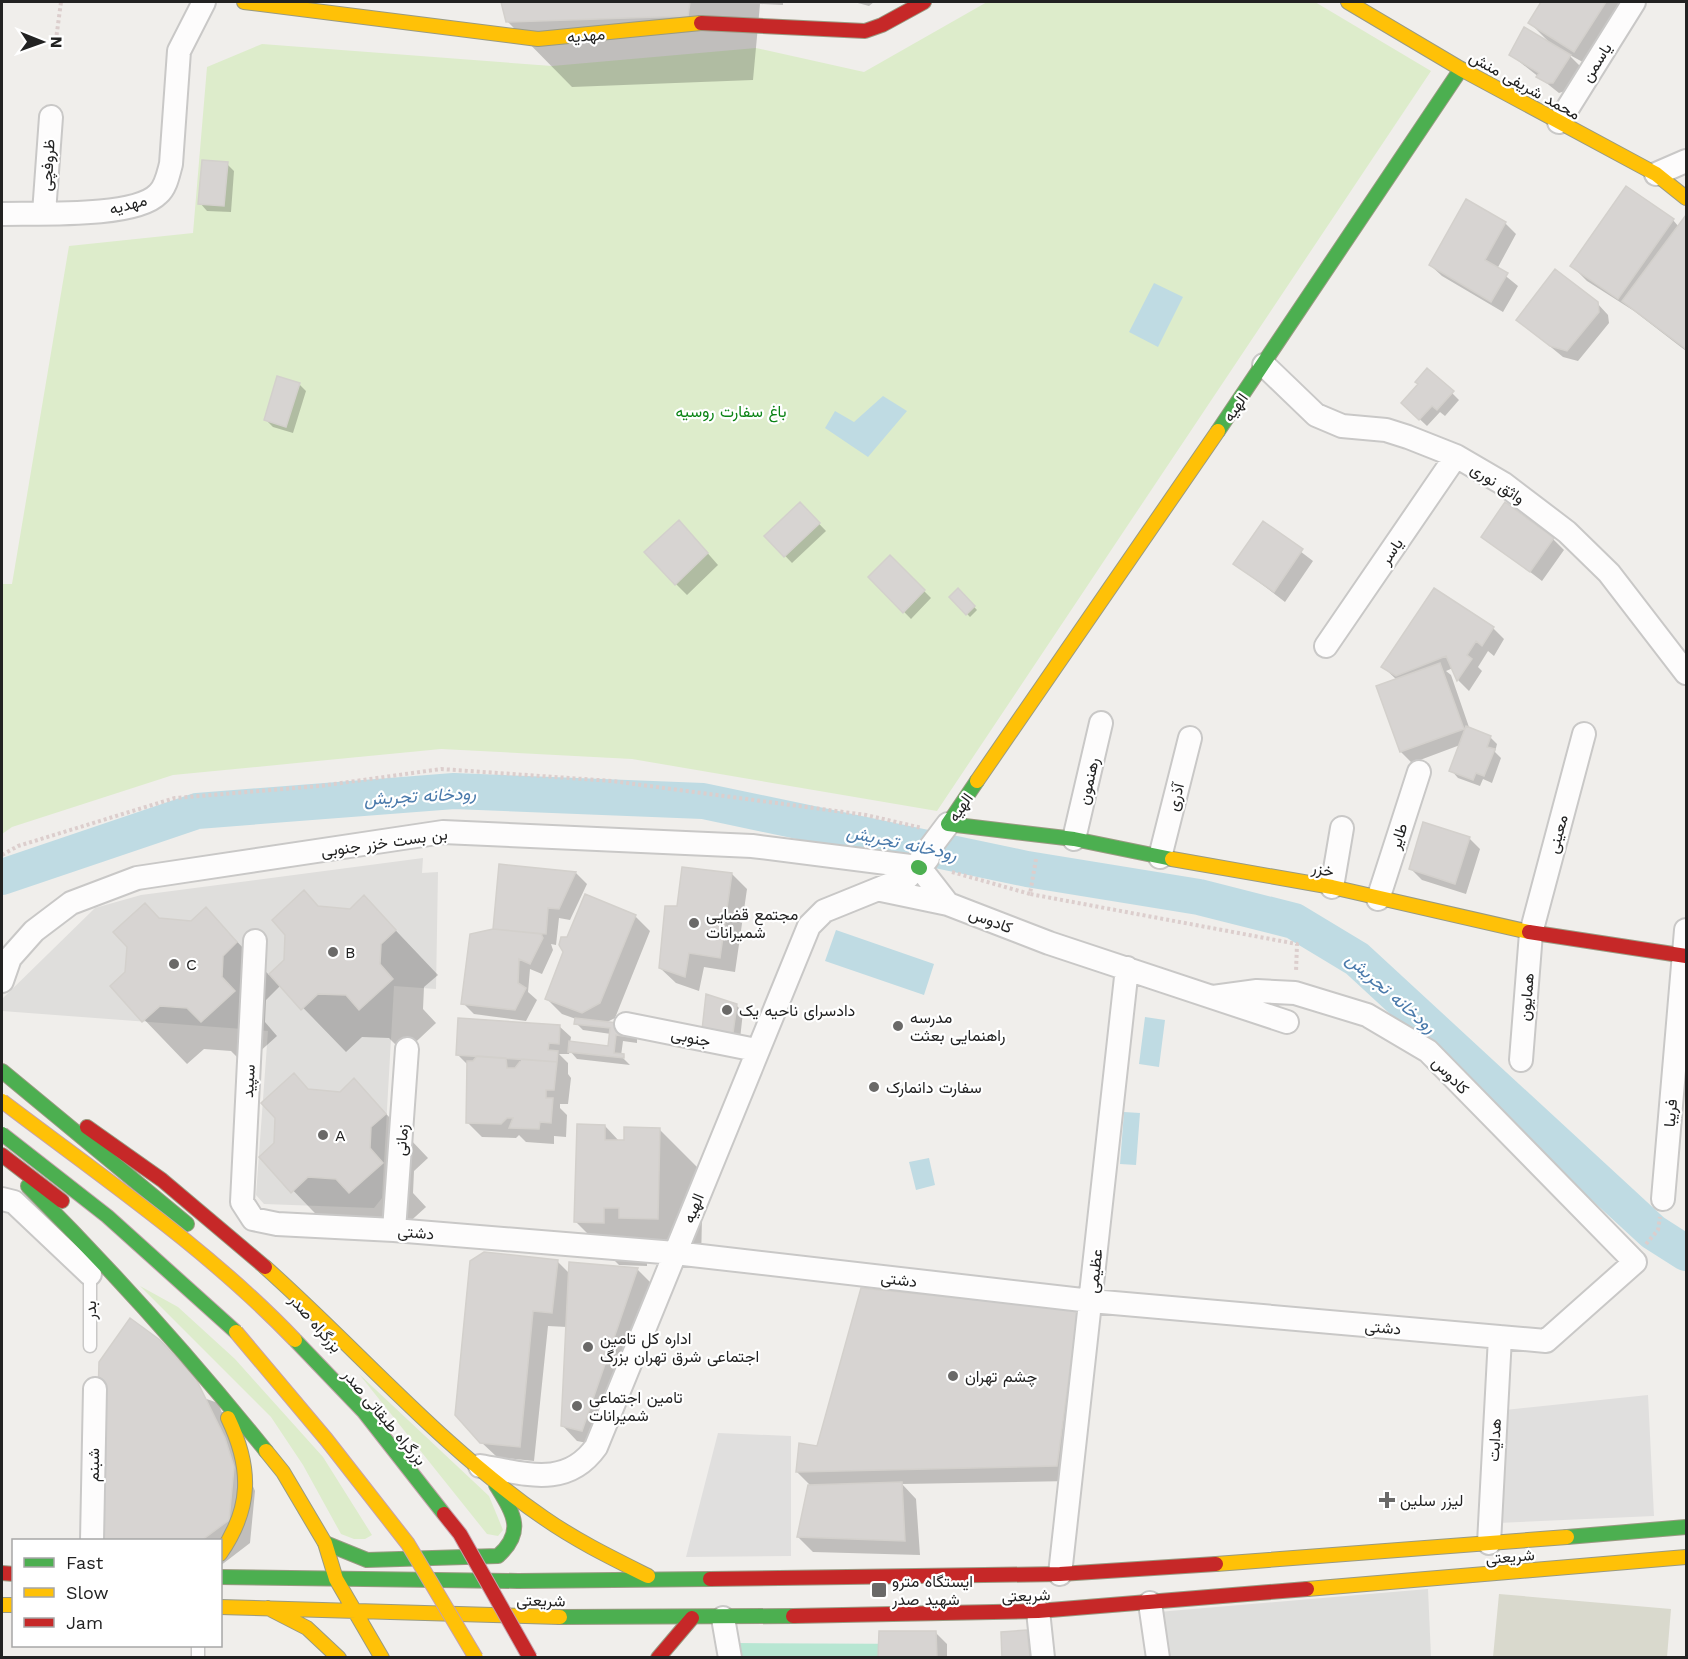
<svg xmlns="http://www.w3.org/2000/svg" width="1688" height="1659" font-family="'Work Sans',Vazirmatn,sans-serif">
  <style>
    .residential { fill: #dfdedc }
    .religious { fill: #dededc }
    .construction { fill: #d9d9cd }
    .grass { fill: #ddeccb }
    .pitch { fill: #b7e6d2 }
    .parking { fill: #e0dfde }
    .water { fill: #bfdbe3 }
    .shadow { fill: #0003 }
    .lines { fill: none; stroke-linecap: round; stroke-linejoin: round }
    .river { stroke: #bfdbe3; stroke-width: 36 }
    .building { fill: #d7d4d2; stroke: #d3d0cc; stroke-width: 1.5 }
    .lane-casing { stroke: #c9c8c7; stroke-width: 15 }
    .street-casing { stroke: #c9c8c7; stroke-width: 26 }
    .fast-casing { stroke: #999a82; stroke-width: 16 }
    .slow-casing { stroke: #999a82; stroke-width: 16 }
    .jam-casing { stroke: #999a82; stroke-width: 16 }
    .path { stroke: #dccecd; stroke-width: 4; stroke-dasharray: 3 3; stroke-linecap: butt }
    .lane { stroke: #fdfcfc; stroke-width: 12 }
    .street { stroke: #fdfcfc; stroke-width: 22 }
    .fast { stroke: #4caf50; stroke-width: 14 }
    .slow { stroke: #ffc107; stroke-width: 14 }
    .jam { stroke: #c62828; stroke-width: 14 }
    .fast-bridge-casing { stroke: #c5a2ac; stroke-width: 16; stroke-linecap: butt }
    .slow-bridge-casing { stroke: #c5a2ac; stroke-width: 16; stroke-linecap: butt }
    .jam-bridge-casing { stroke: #c5a2ac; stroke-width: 16; stroke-linecap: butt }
    .fast-bridge { stroke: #4caf50; stroke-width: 14 }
    .slow-bridge { stroke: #ffc107; stroke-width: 14 }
    .jam-bridge { stroke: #c62828; stroke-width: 14 }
    .poi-dot { fill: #6a6968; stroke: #fff; stroke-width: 2 }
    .labels { text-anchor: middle; stroke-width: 4.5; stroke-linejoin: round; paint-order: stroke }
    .street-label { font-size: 16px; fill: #222; stroke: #fff }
    .park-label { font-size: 16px; fill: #0c8416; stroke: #fff }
    .poi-label { font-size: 16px; fill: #222; stroke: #fff; text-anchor: start }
    .water-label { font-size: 18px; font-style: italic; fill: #4a7aab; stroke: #fff }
  </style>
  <rect width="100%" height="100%" fill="#f0eeeb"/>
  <path class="residential" d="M423,858L422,873L438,872L436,989L394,986L382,1198L374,1208L264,1204L256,1195L268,1031L2,1011L3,998L95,908L141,895Z"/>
  <path class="religious" d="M1428,1589L1431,1657H1167L1158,1612Z"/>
  <path class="construction" d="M1499,1594L1671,1609L1667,1657H1493Z"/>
  <path class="grass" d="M987,2H1315L1431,71L937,811L632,759L441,749L173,775L12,827L2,834V584H12L69,246L193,233L207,67L262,44L552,66L756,48L864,72Z
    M140,1286L178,1307L235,1359L323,1457L372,1535L365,1539H354L341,1534L303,1465L271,1417Z
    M359,1374L489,1496L503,1530L498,1536L487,1534Z"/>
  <path class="pitch" d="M734,1643L932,1644V1657H738Z"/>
  <path class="parking" d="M1648,1395L1654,1516L1498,1523L1505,1410Z
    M718,1433L791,1436V1556L686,1557Z"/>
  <path class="water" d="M1154,283L1183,297L1158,347L1129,332Z
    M883,396L907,411L868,457L825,428L835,411L854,422Z
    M836,930L934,964L924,995L825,961Z
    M1145,1017L1165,1020L1159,1067L1139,1064Z
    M1124,1112L1140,1113L1136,1165L1120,1164Z
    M929,1158L935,1185L916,1190L909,1162Z"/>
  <path class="shadow" d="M503,2H783V5L760,4L753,80L572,87L507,21Z
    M854,2H874L869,6Z
    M1538,2H1630L1590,66L1568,54L1582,68L1568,90L1559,93L1511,55L1550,43L1530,23L1541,4Z
    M227,164L234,171L231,212L207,211L200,203Z
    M1686,217V351L1634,311L1587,281L1572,266L1673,220L1679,227Z
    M1505,223L1516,234L1497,269L1518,286L1503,312L1442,276L1430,265Z
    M1597,303L1608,315L1609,323L1578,361L1563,357L1518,320Z
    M299,384L306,391L293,433L273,427L266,420Z
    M1452,393L1459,400L1445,416L1440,412L1427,426L1410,410Z
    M800,504L826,531L792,563L766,536Z
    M1263,523L1313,561L1285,602L1235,564Z
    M690,533L718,565L687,595L676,584Z
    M1483,536L1553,539L1564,550L1542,581Z
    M890,557L931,598L911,619L870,577Z
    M958,590L977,610L970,617L951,597Z
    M1493,628L1504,639L1494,656L1488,651L1478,667L1482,671L1469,691L1458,680L1453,668L1446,671L1451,675L1470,730L1490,737L1497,744L1495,752L1501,758L1492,783L1483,779L1480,786L1458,778L1451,770L1460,745L1412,763L1401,752L1378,687L1397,680L1383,667Z
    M1469,838L1480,849L1466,894L1422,880L1411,869Z
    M501,866L576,873L587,884L570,920L559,918L556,945L551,944L553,950L542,974L530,969L528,992L537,1000L526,1021L474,1014L463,1003L494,930Z
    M732,874L747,889L735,972L704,967L699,991L676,983L660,968L679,908Z
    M364,897L438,975L424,987L423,1009L436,1023L404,1053L389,1038L362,1037L346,1052L281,985L266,1000L265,1022L277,1036L245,1065L231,1051L204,1049L187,1064L112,986L127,973L160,919L191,922L206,909L269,975L286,961L319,907L350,910Z
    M635,916L650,931L615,1018L605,1023L633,1033L637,1038V1043L623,1041L621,1056L630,1065L577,1059L570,1051L569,1054H559L568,1063V1074L571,1078L568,1104H560V1108L567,1115L566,1137L554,1136V1144L526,1142L519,1135L516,1138L482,1137L467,1122L469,1066L457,1054L559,1026L571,1037L570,1043L610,1047L611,1034L583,1030L576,1023V1019L562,1014L547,999Z
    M736,1005L743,1012L740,1039L711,1036Z
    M354,1080L428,1158L414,1171L413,1193L426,1207L394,1236L336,1235L261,1157L276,1144L309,1091L340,1093Z
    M605,1126L620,1142L660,1130L703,1173L701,1262L647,1251V1266L619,1265L575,1221Z
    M557,1261L570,1274L571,1264L638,1270L653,1285L597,1445L577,1441L562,1425L567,1327L548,1326L534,1461L497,1457L481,1442L472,1262Z
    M1078,1312L1071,1481L902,1484L916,1499L920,1555L813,1552L798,1537L812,1487L797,1472Z
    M101,1362L218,1403L255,1491L250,1543L220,1566V1540H95Z
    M1026,1632L1038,1643L1039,1658H1003Z
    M936,1633L947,1644V1658H880Z"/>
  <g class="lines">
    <path class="river" d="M2,877L197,811L454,791L703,801L1027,869L1199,897L1294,921L1357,959L1653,1232L1686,1253"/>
  </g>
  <path class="building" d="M501,2H690L688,16L506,22Z
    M1541,2H1606L1574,52L1528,23Z
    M1524,27L1571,55L1553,83H1547L1536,77L1539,73L1509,55Z
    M202,160L228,162L224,206L198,204Z
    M1626,186L1674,219L1618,299L1570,266Z
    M1466,199L1506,222L1485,260L1508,273L1491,302L1429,265Z
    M1686,215V349L1622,301Z
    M1555,269L1598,302L1599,312L1567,351L1550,346L1516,320Z
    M1427,368L1454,391L1437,410L1432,406L1419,420L1401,403L1418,384L1415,382Z
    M277,376L300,383L286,427L264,420Z
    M800,502L820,523L784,557L764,536Z
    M1505,502L1554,538L1530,572L1481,537Z
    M679,520L708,553L675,585L644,552Z
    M1263,521L1303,549L1274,592L1233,564Z
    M890,555L925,590L903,613L868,577Z
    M958,588L975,606L966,615L949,597Z
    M1434,588L1494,627L1482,646L1476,641L1467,655L1472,659L1457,681L1446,656L1396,676L1381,667Z
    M1440,663L1464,729L1400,752L1376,686Z
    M1466,726L1491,736L1487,747L1495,749L1484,776L1476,773L1473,780L1449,771Z
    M1423,822L1470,837L1455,884L1409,869Z
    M499,864L576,872L559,909L548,908L546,934L493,929Z
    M682,867L732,873L720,958L689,953L685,977L659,968L665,906H677Z
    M304,890L318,906L350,909L364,895L396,930L381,944L380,964L393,979L359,1010L346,995L318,994L301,1010L269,974L284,960L285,935L272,920Z
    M585,894L636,915L600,1003L582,1013L545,999L563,952L559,945L561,937H567Z
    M145,903L159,918L191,921L206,907L237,942L223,956L222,977L235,991L201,1022L187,1008L160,1006L142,1022L110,986L125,972L127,947L113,932Z
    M493,929L541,934L543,938L530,964L519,959L518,983L526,988L515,1010L461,1004L470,934Z
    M706,994L737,1004L733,1033L702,1030Z
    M458,1018L560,1025L559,1044L549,1043L548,1050L558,1051L557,1062L456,1055Z
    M575,1018L626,1024L631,1029L630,1037L616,1035L614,1053L624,1054V1058L568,1052L569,1041L608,1046L610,1028L574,1024Z
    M477,1056L506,1058L507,1068H515L522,1059L557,1062L554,1090H546V1098H553L551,1123L540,1122L539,1129L509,1128L513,1118H507L501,1124L466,1123L467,1061H473Z
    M294,1073L308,1089L340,1092L354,1078L386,1114L371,1127L370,1148L383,1163L349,1193L336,1179L308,1177L291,1193L259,1157L274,1143L275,1118L261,1103Z
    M577,1124L605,1125V1140H624V1127L660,1128L658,1219L619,1218V1208H604V1223L574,1222Z
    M484,1252L558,1260L552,1313L533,1311L520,1447L480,1443L455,1415L470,1261Z
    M569,1262L638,1268L582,1431L561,1426Z
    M861,1288L1078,1310L1057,1466L796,1472L799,1443L817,1446Z
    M130,1318L160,1340L196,1379L225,1438L234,1467L229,1520L202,1540H94L99,1362Z
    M902,1482L905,1541L797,1537L808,1485Z
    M1027,1630L1030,1658H1002L1001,1632Z
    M879,1631H936L937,1658H878Z"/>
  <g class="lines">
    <g class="lane-casing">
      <path id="lane" d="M90,1346V1274
        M198,1658V1646"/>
    </g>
    <g class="street-casing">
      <path id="street" d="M1559,122L1634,2
        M1656,174L1686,161
        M44,213L51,117
        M2,214C36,213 135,218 158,194C166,187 168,175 171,164L179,51L204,2
        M1264,365L1316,415L1342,426L1386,430L1408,437L1456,456L1504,484L1567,532L1609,573L1686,673
        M1326,646L1456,456
        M1074,839L1101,723
        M1160,857L1190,738
        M928,858L920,868L948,904L1049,943L1287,1022
        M1332,887L1342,828
        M881,890L948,904
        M1378,899L1419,772
        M255,941L242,1202L253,1219L277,1224L394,1230L675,1253L1091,1301L1546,1341L1635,1262L1428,1051L1367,1015L1295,993L1257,991L1213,997
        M2,981L10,958L34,931L71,903L137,878L443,832L752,846L918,867
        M626,1024L756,1050
        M1521,1060L1531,933L1584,734
        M2,1199L14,1202L90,1274
        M1663,1199L1686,930
        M394,1230L407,1049
        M480,1466C524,1473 566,1489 596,1447L809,926L824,911L908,877L948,824
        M92,1540L95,1389
        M1489,1543L1500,1337
        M1060,1574L1127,968
        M1150,1603L1158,1658
        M1038,1611L1043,1658
        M723,1618L730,1658"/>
    </g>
    <g class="fast-casing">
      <path id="fast" d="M1218,431L1461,69
        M977,781L948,824L1074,839L1172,859
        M918,867L920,868
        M2,1071L187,1224
        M28,1186C112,1270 192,1359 266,1451
        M1567,1537L1686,1527
        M325,1543L367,1560L498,1556C526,1531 513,1513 496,1485
        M220,1577L518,1581L710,1579
        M560,1617L793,1616"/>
    </g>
    <g class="slow-casing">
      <path id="slow" d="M244,2L538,39L701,23
        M1348,2L1461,69L1656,174L1686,198
        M977,781L1218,431
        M1172,859L1332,887L1529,932
        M265,1267C358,1350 441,1447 544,1518C577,1541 612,1558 648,1576
        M266,1451L283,1472L325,1543L336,1579L382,1658
        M220,1554C252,1508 252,1468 228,1418
        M1216,1564L1567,1537
        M1307,1589L1686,1557
        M2,1605H14
        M220,1607L560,1617
        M268,1608L307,1628L339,1658"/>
    </g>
    <g class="jam-casing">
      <path id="jam" d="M701,23L865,31L882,25L924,2
        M1529,932L1686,956
        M87,1127L162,1180L265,1267
        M2,1155L62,1201
        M2,1573L14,1574
        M710,1579L1060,1574L1216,1564
        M793,1616L1038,1611L1307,1589
        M658,1658L692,1618"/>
    </g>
    <path class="path" d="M55,47L61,2
      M2,855L18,846L175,798L320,786L441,769L612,781L866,815L922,828
      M1036,859L1030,894L1297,944L1296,972
      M952,872L1030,894
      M1646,1244L1658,1230L1660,1217"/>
    <use href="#lane" class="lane"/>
    <use href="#street" class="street"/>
    <use href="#fast" class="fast"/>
    <use href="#slow" class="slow"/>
    <use href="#jam" class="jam"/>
    <g class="fast-bridge-casing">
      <path id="fast-bridge" d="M2,1134L107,1216L236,1332
        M295,1340L364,1412L444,1514"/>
    </g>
    <g class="slow-bridge-casing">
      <path id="slow-bridge" d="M2,1101C102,1177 208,1249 295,1340
        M236,1332L326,1439L408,1544L476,1658"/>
    </g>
    <g class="jam-bridge-casing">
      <path id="jam-bridge" d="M444,1514L460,1534L530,1658"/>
    </g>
    <use href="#fast-bridge" class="fast-bridge"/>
    <use href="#slow-bridge" class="slow-bridge"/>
    <use href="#jam-bridge" class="jam-bridge"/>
  </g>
  <g class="poi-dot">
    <circle cx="694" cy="923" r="6"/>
    <circle cx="333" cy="952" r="6"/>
    <circle cx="174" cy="964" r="6"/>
    <circle cx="727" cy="1010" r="6"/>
    <circle cx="898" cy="1026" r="6"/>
    <circle cx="874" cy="1087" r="6"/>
    <circle cx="323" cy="1135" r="6"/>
    <circle cx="588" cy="1347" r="6"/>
    <circle cx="953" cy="1376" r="6"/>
    <circle cx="577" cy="1406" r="6"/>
    <path d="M1384 1491h6v6h6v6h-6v6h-6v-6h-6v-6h6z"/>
    <rect x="871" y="1582" width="16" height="16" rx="3"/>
  </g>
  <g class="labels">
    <g class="street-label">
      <text transform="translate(586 35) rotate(-5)" y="6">مهدیه</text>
      <text transform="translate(1596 62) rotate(-58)" y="6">یاسمن</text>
      <text transform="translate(1525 85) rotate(29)" y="6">محمد شریفی منش</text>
      <text transform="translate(47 165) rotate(-86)" y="6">ظروفچی</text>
      <text transform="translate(128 204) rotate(-15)" y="6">مهدیه</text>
      <text transform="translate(1235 407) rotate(-55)" y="6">الهیه</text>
      <text transform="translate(1498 483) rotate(33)" y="6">واثق نوری</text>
      <text transform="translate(1391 551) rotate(-56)" y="6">یاسر</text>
      <text transform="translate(1088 781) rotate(-77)" y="6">رهنمون</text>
      <text transform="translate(1175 797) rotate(-76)" y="6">آذری</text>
      <text transform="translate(960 807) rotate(-55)" y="6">الهیه</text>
      <text transform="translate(1557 834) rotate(-75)" y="6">معینی</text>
      <text transform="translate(1398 836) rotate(-72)" y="6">طایر</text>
      <text transform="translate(384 842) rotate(-8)" y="6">بن بست خزر جنوبی</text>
      <text transform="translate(1323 869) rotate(11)" y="6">خزر</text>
      <text transform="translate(991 920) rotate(21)" y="6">کادوس</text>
      <text transform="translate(1526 997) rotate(-85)" y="6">همایون</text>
      <text transform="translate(691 1037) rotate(12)" y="6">جنوبی</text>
      <text transform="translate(1451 1075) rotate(46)" y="6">کادوس</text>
      <text transform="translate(248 1081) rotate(-87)" y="6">سپید</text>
      <text transform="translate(1670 1113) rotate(-85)" y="6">فریبا</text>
      <text transform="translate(401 1140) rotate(-86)" y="6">زمانی</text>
      <text transform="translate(693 1208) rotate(-68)" y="6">الهیه</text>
      <text transform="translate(416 1232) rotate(5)" y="6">دشتی</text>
      <text transform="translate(1094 1271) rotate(-84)" y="6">عظیمی</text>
      <text transform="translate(899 1279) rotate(7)" y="6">دشتی</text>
      <text transform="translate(90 1310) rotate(-89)" y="6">بدر</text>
      <text transform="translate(316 1323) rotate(49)" y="6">بزرگراه صدر</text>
      <text transform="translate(1383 1327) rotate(5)" y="6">دشتی</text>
      <text transform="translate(385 1417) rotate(50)" y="6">بزرگراه طبقاتی صدر</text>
      <text transform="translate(1494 1440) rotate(-87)" y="6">هدایت</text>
      <text transform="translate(93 1465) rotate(-89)" y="6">شبنم</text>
      <text transform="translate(1510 1556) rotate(-5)" y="6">شریعتی</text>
      <text transform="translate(1026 1595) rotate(-2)" y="6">شریعتی</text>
      <text transform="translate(541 1600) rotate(1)" y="6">شریعتی</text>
    </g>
    <g class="park-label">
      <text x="731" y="417">باغ سفارت روسیه</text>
    </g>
    <g class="poi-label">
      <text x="706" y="920">مجتمع قضایی<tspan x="706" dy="18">شمیرانات</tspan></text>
      <text x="345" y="958">B</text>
      <text x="186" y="970">C</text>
      <text x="739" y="1016">دادسرای ناحیه یک</text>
      <text x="910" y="1023">مدرسه<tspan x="910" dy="18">راهنمایی بعثت</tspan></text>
      <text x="886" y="1093">سفارت دانمارک</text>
      <text x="335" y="1141">A</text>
      <text x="600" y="1344">اداره کل تامین<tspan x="600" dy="18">اجتماعی شرق تهران بزرگ</tspan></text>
      <text x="965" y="1382">چشم تهران</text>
      <text x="589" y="1403">تامین اجتماعی<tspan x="589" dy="18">شمیرانات</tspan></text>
      <text x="1400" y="1506">لیزر سلین</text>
      <text x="892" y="1587">ایستگاه مترو<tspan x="892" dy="18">شهید صدر</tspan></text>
    </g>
    <g class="water-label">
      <text transform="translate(420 796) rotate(-3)" y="6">رودخانه تجریش</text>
      <text transform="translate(902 843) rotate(12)" y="6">رودخانه تجریش</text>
      <text transform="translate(1391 993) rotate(41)" y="6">رودخانه تجریش</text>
    </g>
  </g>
  <rect width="1688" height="1659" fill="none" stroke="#222222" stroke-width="6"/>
  <rect x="12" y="1539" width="210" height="108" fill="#ffffff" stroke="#a7a7a7" stroke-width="1.5"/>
  <rect x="24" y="1558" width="30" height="9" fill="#4caf50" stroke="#a7a7a7" stroke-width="1.5"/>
  <text x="66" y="1569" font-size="18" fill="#222222">Fast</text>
  <rect x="24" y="1588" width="30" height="9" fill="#ffc107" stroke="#a7a7a7" stroke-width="1.5"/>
  <text x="66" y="1599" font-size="18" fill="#222222">Slow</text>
  <rect x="24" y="1618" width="30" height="9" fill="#c62828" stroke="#a7a7a7" stroke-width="1.5"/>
  <text x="66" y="1629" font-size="18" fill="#222222">Jam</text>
  <g transform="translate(42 42) rotate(91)" stroke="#ffffff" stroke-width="4.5" paint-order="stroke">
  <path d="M0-4.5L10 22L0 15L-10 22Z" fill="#222222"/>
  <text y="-9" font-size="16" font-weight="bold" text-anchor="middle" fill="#222222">N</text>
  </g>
</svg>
